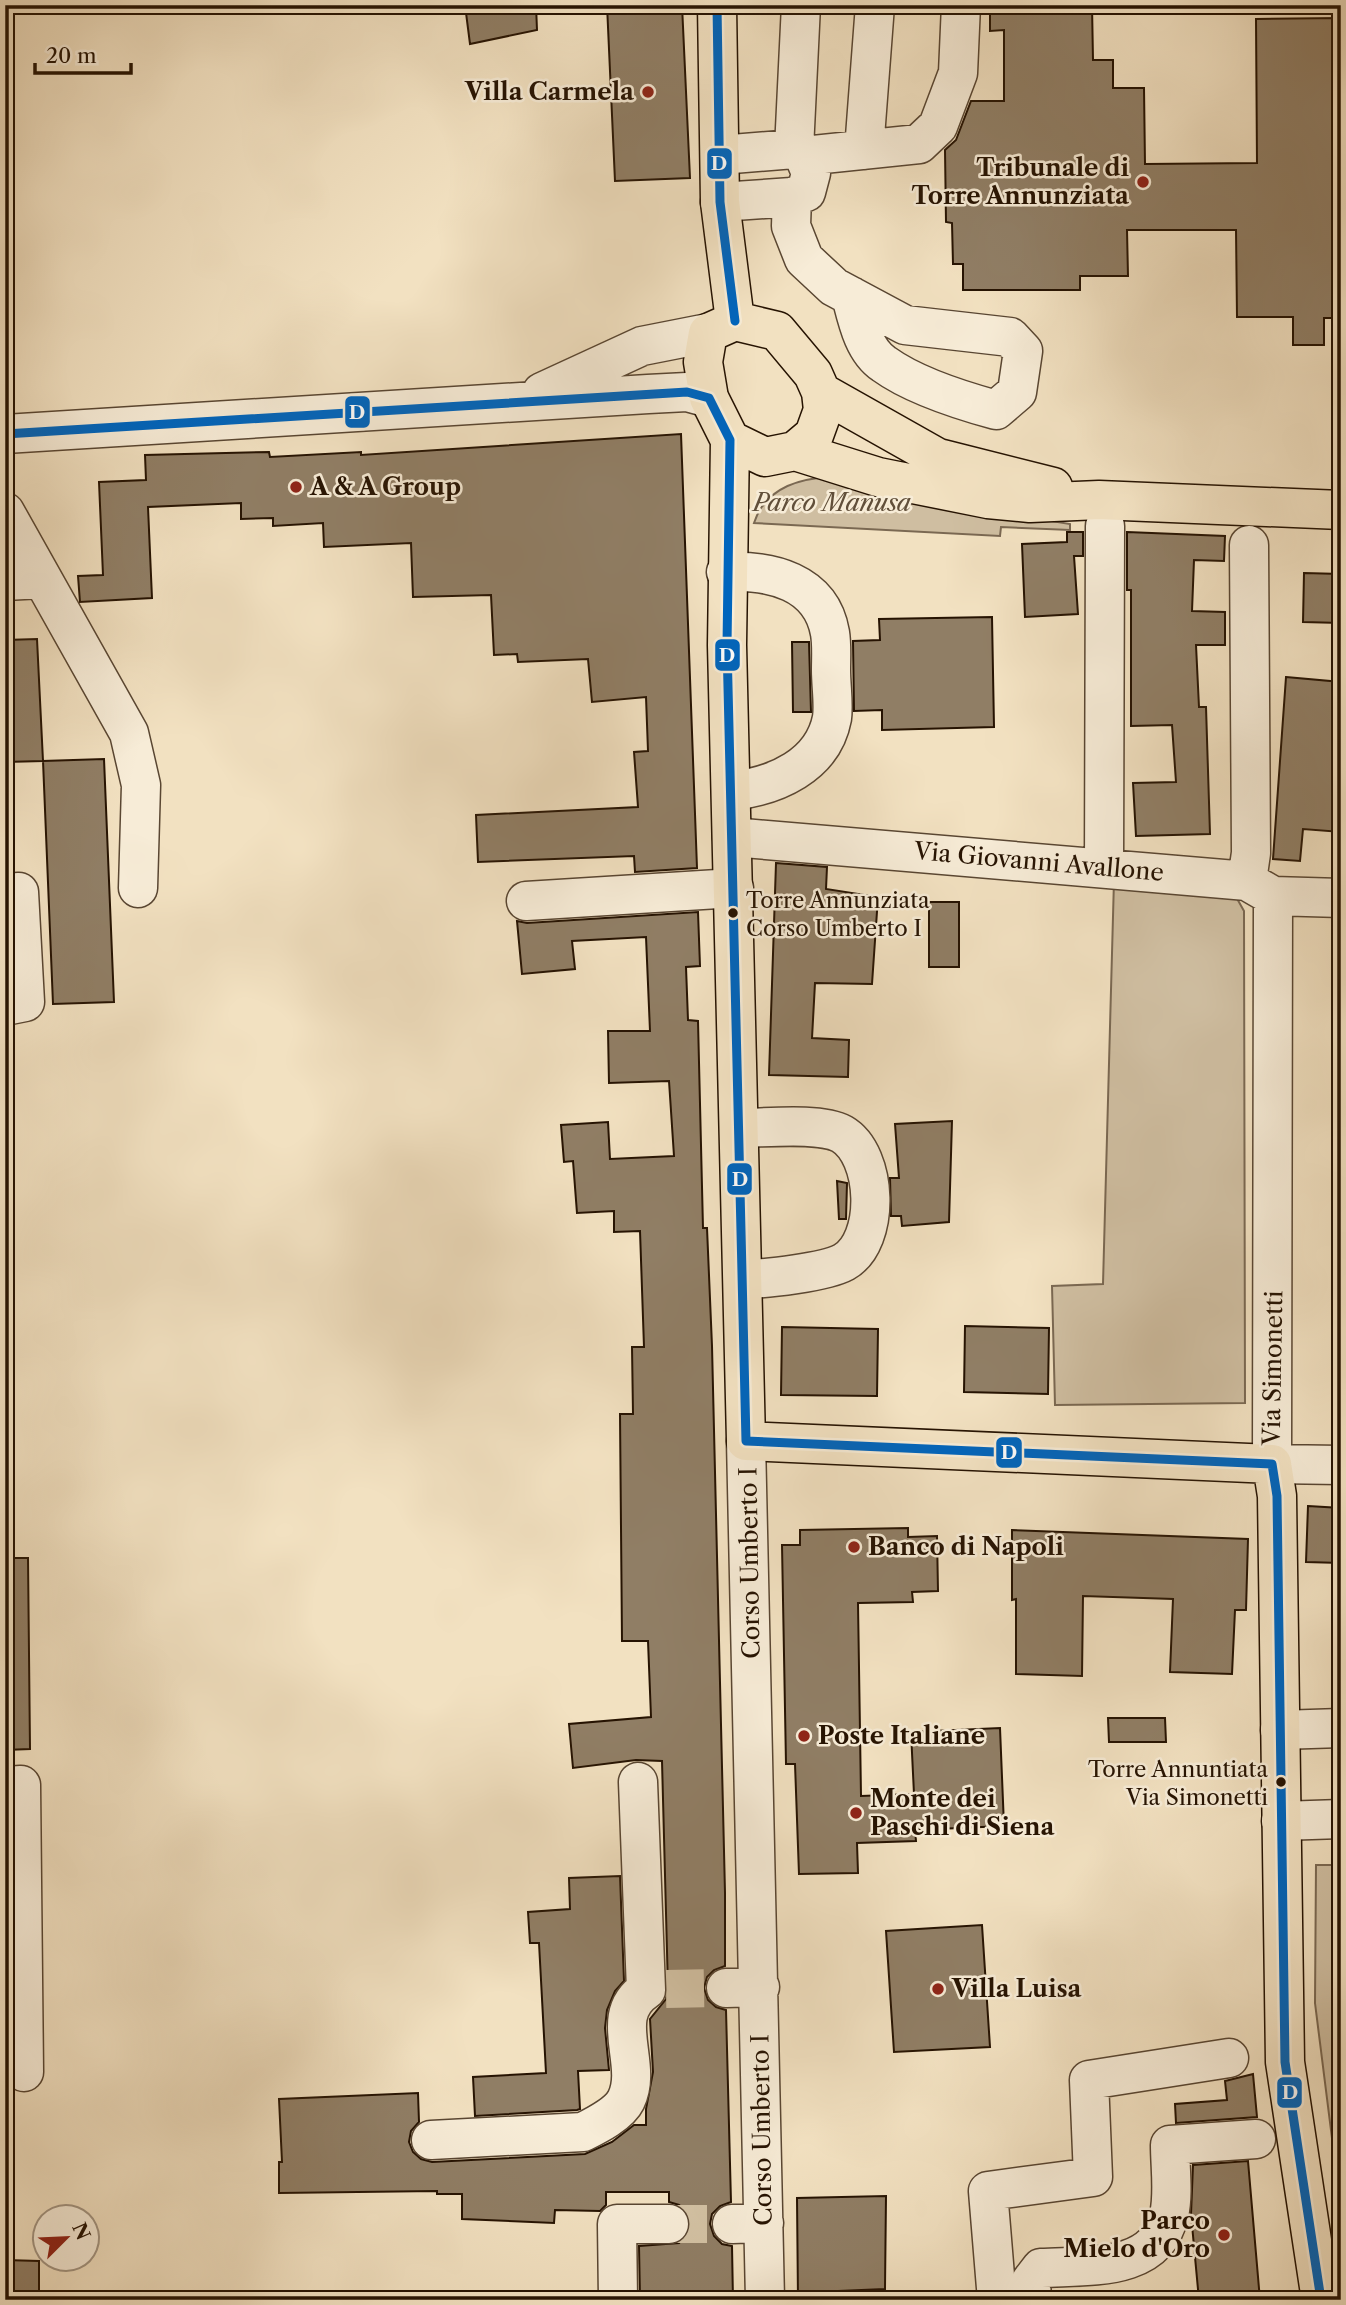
<svg xmlns="http://www.w3.org/2000/svg" width="1346" height="2305" font-family="'Libre Caslon Text',serif">
  <style>
    .green { fill: #cfbea1; stroke: #7a6852; stroke-width: 2 }
    .building { fill: #907e65; stroke: #261302; stroke-width: 2 }
    .lines { fill: none; stroke-linecap: round; stroke-linejoin: round }
    .minor-tunnel { stroke: #d3c2a4; stroke-width: 38; stroke-dasharray: 38 19; stroke-linecap: butt }
    .minor-casing { stroke: #594632; stroke-width: 41 }
    .major-casing { stroke: #261302; stroke-width: 41 }
    .minor { stroke: #f7ecd7; stroke-width: 38 }
    .major { stroke: #f2e1c1; stroke-width: 38 }
    .bus-1-casing { stroke: #f7ecd7; stroke-width: 14 }
    .bus-1 { stroke: #0065bd; stroke-width: 9 }
    .poi-dot { fill: #8f2418; stroke: #f7ecd7; stroke-width: 2.5 }
    .bus-dot { fill: #261302; stroke: #f7ecd7; stroke-width: 2.5 }
    .labels { text-anchor: middle; stroke-width: 5; stroke-linejoin: round; paint-order: stroke }
    .bus-label { font-size: 22px; fill: #261302; stroke: #f7ecd7; text-anchor: start }
    .poi-label { font-size: 24px; font-weight: bold; fill: #261302; stroke: #f7ecd7; text-anchor: start }
    .park-label { font-size: 24px; font-style: italic; fill: #614f3a; stroke: #f7ecd7 }
    .street-label { font-size: 24px; fill: #261302; stroke: #f7ecd7 }
    .line-badge { stroke: #f7ecd7; stroke-width: 2.5 }
    .badge-label { font-size: 19px; text-anchor: middle; font-weight: bold; fill: #fff }
  </style>
  <rect width="100%" height="100%" fill="#f2e1c1"/>
  <filter id="stains"><feTurbulence type="fractalNoise" baseFrequency=".00286" numOctaves="4"/><feColorMatrix values="0 0 0 0 .2 0 0 0 0 .09 0 0 0 0 .02 0 0 0 .5 -.17"/></filter>
  <radialGradient id="worn" r=".72"><stop offset=".6" stop-color="#630" stop-opacity="0"/><stop offset="1" stop-color="#630" stop-opacity=".3"/></radialGradient>
  <path class="green" d="M828,477L964,507L1070,524V530L1001,527L1000,536L754,523C765,489 796,479 828,477Z
    M1114,880L1235,895L1244,911L1245,1403L1055,1405L1052,1286L1103,1284Z
    M1316,1865H1341V2210L1315,2003Z"/>
  <path class="building" d="M465,5H536L537,30L470,44Z
    M607,5H682L690,178L615,181Z
    M990,5H1092L1093,60H1113V88H1144L1145,164L1257,163L1256,19L1341,18V318H1324V345H1293V317H1237L1236,230H1127L1128,276H1080V290H963V264H953L952,223L946,222L945,150L956,140L971,101H1004V30L990,31Z
    M681,434L697,868L635,872L634,856L478,862L476,815L638,807L634,752L648,751L646,697L592,702L588,659L518,662L517,654L494,655L491,595L413,597L411,543L324,547L323,523L273,526V518L241,519V503L148,507L152,598L80,602L78,576L103,575L99,482L146,480L145,455L269,452L270,457L361,452V455Z
    M1067,532H1083V556H1074L1078,614L1025,617L1022,544L1067,542Z
    M1127,532L1225,536L1224,561L1194,560L1192,611L1225,612V645H1196L1199,707H1206L1210,834L1136,836L1133,783L1176,782L1172,725L1131,726V590H1127Z
    M1304,573L1341,574V623L1303,622Z
    M992,617L994,727L882,730V710L854,711L853,641L880,640L879,619Z
    M37,639L43,761L5,762V640Z
    M792,642H809L811,712H793Z
    M1286,677L1341,682V832L1303,829L1300,861L1273,859Z
    M104,759L114,1002L53,1004L43,761Z
    M776,863L827,867L826,889L878,897L872,984L815,983L812,1038L849,1040L848,1077L769,1075Z
    M929,902H959V967H929Z
    M698,912L700,966L686,967L688,1020L698,1021L703,1228H707L712,1346L725,1893V1966L714,1970L707,1977L704,1988L708,2000L716,2007L726,2010L731,2202L720,2206L712,2214L710,2224L714,2236L722,2244L732,2246L733,2300H640L639,2246L679,2243L688,2235L691,2225L688,2213L679,2205L669,2202V2192H606V2205L600,2211L555,2210L554,2223L462,2219V2194H437V2191L279,2193V2162H282L279,2099L418,2093L419,2122L411,2131L409,2142L413,2152L421,2159L432,2162L585,2154L612,2142L634,2125H646V2109L653,2072L650,2019L666,1999L668,1989L662,1761L636,1760L573,1768L569,1724L651,1717L648,1641H622L620,1414H633L632,1347H644L640,1231L614,1232V1211L577,1213L573,1161L564,1162L561,1125L608,1122L610,1159L674,1156L669,1081L609,1083L608,1031H650L646,937L572,941L575,969L522,974L517,921L527,923Z
    M952,1121L949,1222L902,1226L901,1216H891L890,1178H899L895,1124Z
    M837,1181L847,1183L846,1219H839Z
    M965,1326L1049,1328L1048,1394L964,1392Z
    M782,1327L878,1329L877,1396L781,1395Z
    M1308,1506L1341,1508V1563L1306,1562Z
    M908,1528V1537L937,1536L938,1591L912,1592L913,1602L858,1603L861,1796L914,1794L911,1732L1000,1728L1004,1826L915,1830L916,1841L857,1843L858,1873L799,1874L795,1764H786L782,1545H800V1530Z
    M1012,1530L1248,1539L1246,1610H1235L1232,1674L1170,1672L1173,1599L1083,1596L1082,1676L1016,1674V1599L1012,1600Z
    M5,1558H28L30,1749L5,1750Z
    M1108,1718H1165L1166,1742H1109Z
    M620,1876L624,1981L615,1991L607,2010L605,2028L609,2070L578,2071L580,2109L577,2110L475,2116L473,2077L546,2073L539,1943H530L528,1912L570,1909L569,1878Z
    M982,1925L990,2047L894,2052L886,1931Z
    M1253,2074L1257,2117L1176,2123L1175,2104L1227,2100L1225,2081Z
    M1248,2161L1260,2300H1199L1191,2214L1193,2165Z
    M886,2196L885,2289L839,2291V2300H798L797,2198Z
    M5,2260L39,2261V2300H5Z"/>
  <g class="lines">
    <path class="minor-tunnel" d="M666,1989L726,1988
      M669,2224H732"/>
    <g class="minor-casing">
      <path id="minor" d="M794,149L801,5
        M864,150L875,5
        M720,155L794,149L804,156L811,173L806,192L792,197L720,202
        M804,156L919,144L938,126L958,73L961,5
        M792,197L791,226L804,259L834,287L905,325L1010,337L1023,351L1017,392L996,410C963,401 913,385 884,364C863,350 857,319 851,296
        M542,392L642,346L708,333
        M5,434L648,394L687,392L709,398
        M5,512L129,733L141,785L138,888
        M726,572C770,570 821,581 830,633C832,645 831,658 831,670C831,686 834,704 832,718C823,766 775,786 732,791
        M5,581L42,579
        M732,837L1247,881L1273,896L1341,898
        M1104,868L1105,526
        M1247,881L1251,853L1249,545
        M5,893L19,892L25,1002L5,1006
        M1273,896L1272,1464L1341,1465
        M526,901L734,888
        M740,1128C765,1128 820,1122 842,1134C878,1155 881,1241 844,1262C826,1272 766,1279 744,1279
        M746,1441L765,2300
        M1280,1730L1341,1728
        M5,1786L21,1785L24,2072
        M1281,1821L1341,1819
        M726,1988L760,1987
        M431,2140L583,2132C597,2125 619,2114 626,2100C644,2064 606,2016 646,1990L638,1782
        M732,2224L764,2223
        M618,2300L617,2224H669
        M997,2300L988,2191L1093,2177L1089,2080L1229,2058
        M1032,2300L1031,2281L1041,2268C1088,2265 1156,2273 1169,2215C1174,2194 1170,2167 1170,2145L1256,2139"/>
    </g>
    <g class="major-casing">
      <path id="major" d="M717,5L720,202L735,321
        M735,321L708,333L703,362L709,398L730,440L727,645L746,1441L1272,1464L1277,1496L1285,2062L1321,2300
        M821,392L938,458L1053,487
        M730,440L765,457L795,451L814,435L823,410L821,392L813,374L777,331L735,321
        M795,451L878,477L988,499L1030,503L1099,500L1341,510"/>
    </g>
    <use href="#minor" class="minor"/>
    <use href="#major" class="major"/>
    <g class="bus-1-casing">
      <path id="bus-1" d="M717,5L720,202L735,321
        M709,398L730,440L727,645L746,1441
        M5,434L687,392L709,398
        M746,1441L1272,1464
        M1272,1464L1277,1496L1285,2062L1321,2300"/>
    </g>
    <use href="#bus-1" class="bus-1"/>
  </g>
  <g class="poi-dot">
    <circle cx="648" cy="92" r="7"/>
    <circle cx="1143" cy="182" r="7"/>
    <circle cx="296" cy="487" r="7"/>
    <circle cx="854" cy="1547" r="7"/>
    <circle cx="804" cy="1736" r="7"/>
    <circle cx="856" cy="1813" r="7"/>
    <circle cx="938" cy="1989" r="7"/>
    <circle cx="1224" cy="2235" r="7"/>
  </g>
  <g class="bus-dot">
    <circle cx="733" cy="913" r="6"/>
    <circle cx="1281" cy="1782" r="6"/>
  </g>
  <g class="labels">
    <g class="bus-label">
      <text x="746" y="908">Torre Annunziata<tspan x="746" dy="28">Corso Umberto I</tspan></text>
      <text x="1268" y="1777" text-anchor="end">Torre Annuntiata<tspan x="1268" dy="28">Via Simonetti</tspan></text>
    </g>
    <g class="poi-label">
      <text x="634" y="100" text-anchor="end">Villa Carmela</text>
      <text x="1129" y="176" text-anchor="end">Tribunale di<tspan x="1129" dy="28">Torre Annunziata</tspan></text>
      <text x="310" y="495">A &amp; A Group</text>
      <text x="868" y="1555">Banco di Napoli</text>
      <text x="818" y="1744">Poste Italiane</text>
      <text x="870" y="1807">Monte dei<tspan x="870" dy="28">Paschi di Siena</tspan></text>
      <text x="952" y="1997">Villa Luisa</text>
      <text x="1210" y="2229" text-anchor="end">Parco<tspan x="1210" dy="28">Mielo d'Oro</tspan></text>
    </g>
    <g class="park-label">
      <text x="832" y="511">Parco Manusa</text>
    </g>
    <g class="street-label">
      <text transform="translate(1039 862) rotate(5)" y="8">Via Giovanni Avallone</text>
      <text transform="translate(1273 1368) rotate(-89)" y="8">Via Simonetti</text>
      <text transform="translate(750 1563) rotate(-91)" y="8">Corso Umberto I</text>
      <text transform="translate(762 2130) rotate(-91)" y="8">Corso Umberto I</text>
    </g>
  </g>
  <g class="line-badge">
    <rect x="706" y="147" width="27" height="33" rx="7" fill="#0065bd"/>
    <rect x="344" y="395" width="27" height="34" rx="7" fill="#0065bd"/>
    <rect x="714" y="638" width="27" height="34" rx="7" fill="#0065bd"/>
    <rect x="726" y="1162" width="27" height="34" rx="7" fill="#0065bd"/>
    <rect x="995" y="1436" width="28" height="33" rx="7" fill="#0065bd"/>
    <rect x="1276" y="2076" width="27" height="33" rx="7" fill="#0065bd"/>
  </g>
  <g class="badge-label">
    <text x="719" y="170">D</text>
    <text x="357" y="419">D</text>
    <text x="727" y="662">D</text>
    <text x="740" y="1186">D</text>
    <text x="1009" y="1459">D</text>
    <text x="1290" y="2099">D</text>
  </g>
  <rect width="1346" height="2305" fill="none" stroke="#f2e1c1" stroke-width="28"/>
  <rect x="7" y="7" width="1332" height="2291" fill="none" stroke="#261302" stroke-width="3.5"/>
  <rect x="14" y="14" width="1318" height="2277" fill="none" stroke="#261302" stroke-width="2"/>
  <g transform="translate(66 2238) rotate(66)"><circle r="33" fill="#f7ecd7" stroke="#a39582" stroke-width="2"/>
  <path d="M0-5L12 26L0 18L-12 26Z" fill="#8f2418"/>
  <text y="-10" font-size="19" font-weight="bold" text-anchor="middle" fill="#261302">N</text>
  </g>
  <path d="M35 63v10h96v-10" fill="none" stroke="#261302" stroke-width="3.5"/>
  <text x="46" y="63" font-size="21" fill="#261302" stroke="#f7ecd7" stroke-width="5" paint-order="stroke">20 m</text>
  <rect width="100%" height="100%" filter="url(#stains)"/>
  <rect width="100%" height="100%" fill="url(#worn)"/>
</svg>
